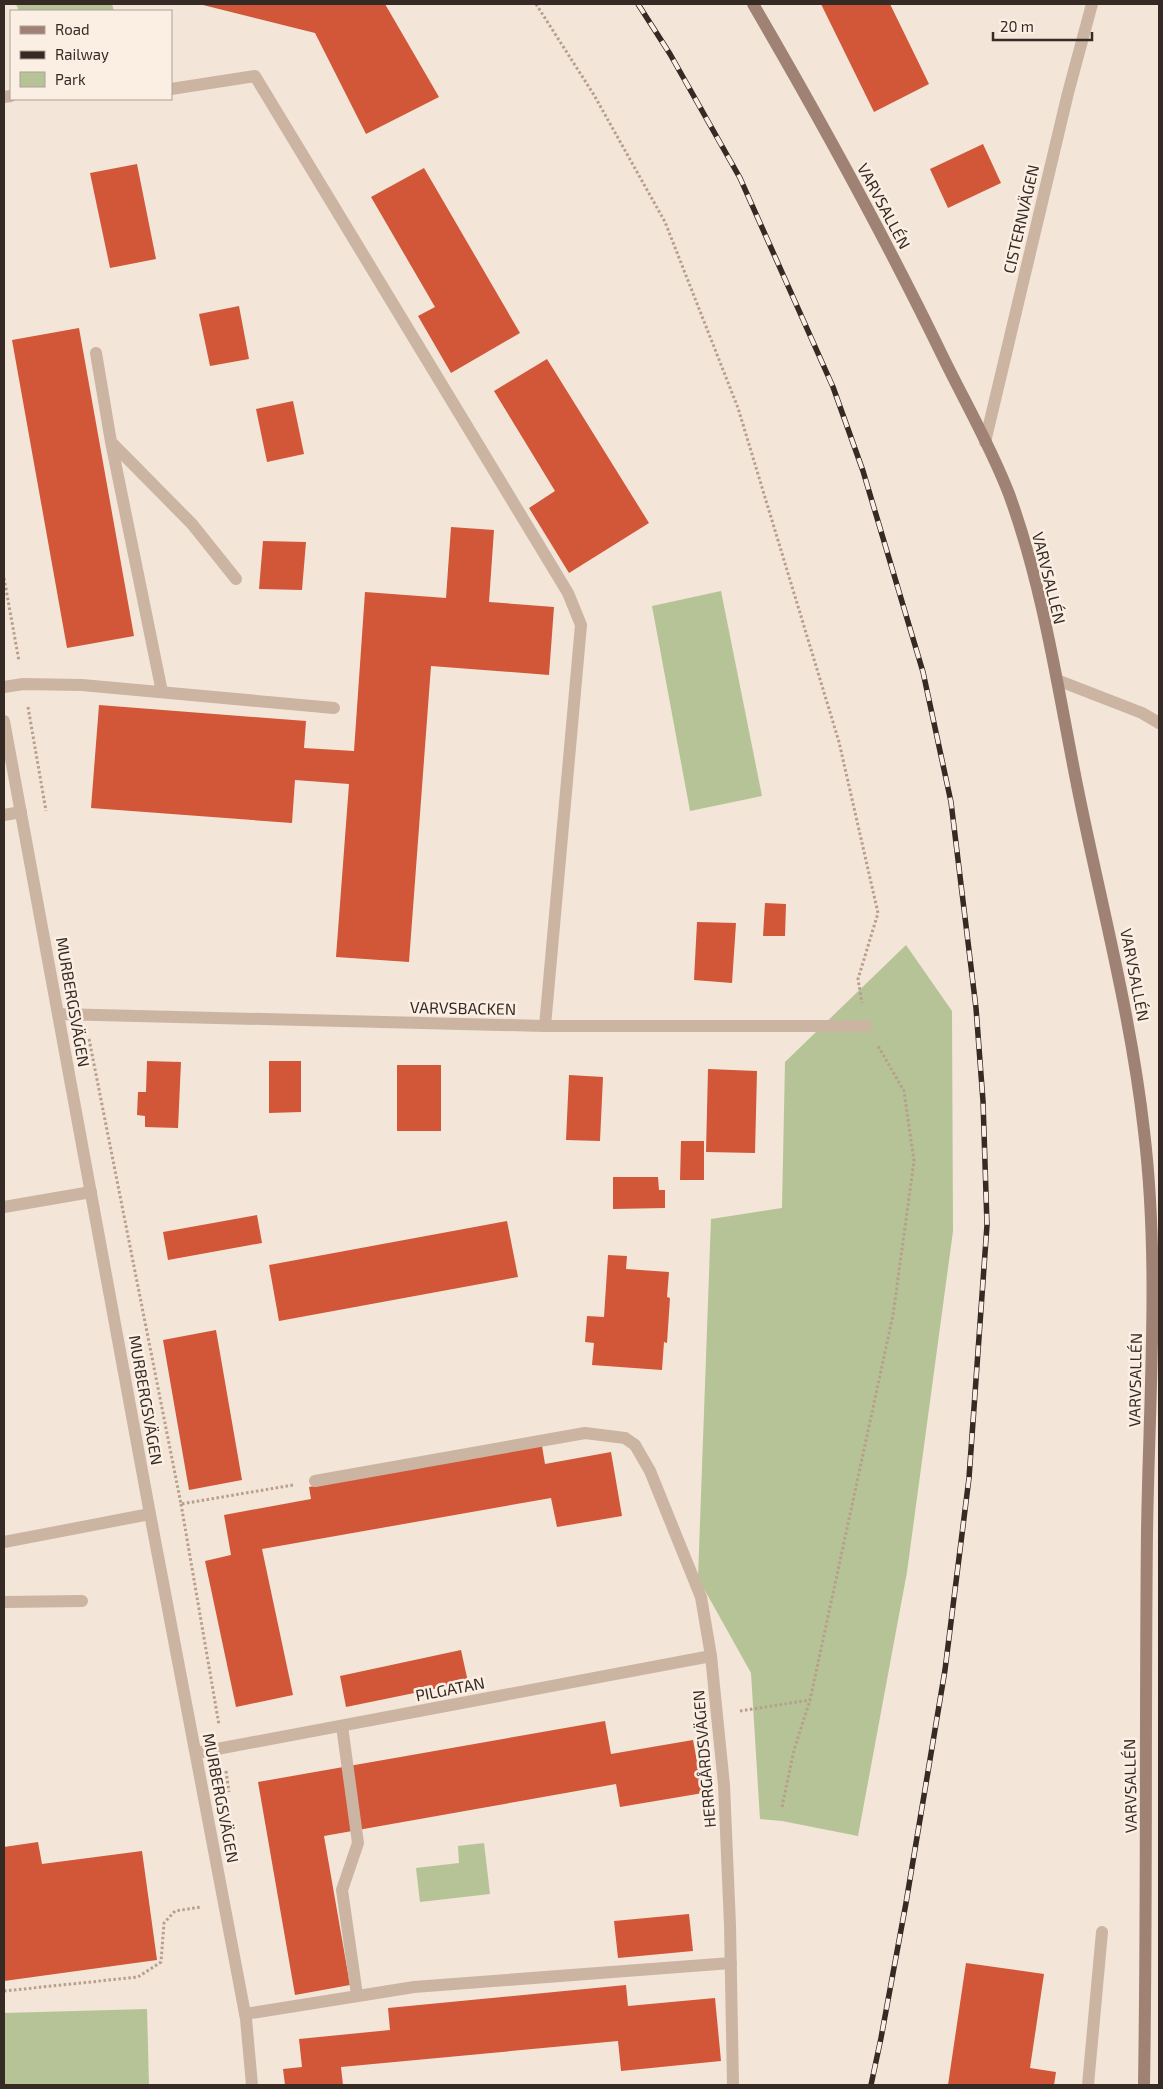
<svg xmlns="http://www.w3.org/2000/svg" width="1163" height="2089" font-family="'Exo 2',sans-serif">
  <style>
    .green { fill: #b6c396 }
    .building { fill: #d15738 }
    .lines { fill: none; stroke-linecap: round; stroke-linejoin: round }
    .path { stroke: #b89e8d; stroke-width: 3; stroke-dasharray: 2.5 2.5; stroke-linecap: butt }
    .lane { stroke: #ccb4a2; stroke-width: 12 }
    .street { stroke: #ccb4a2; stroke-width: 12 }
    .secondary { stroke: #a08274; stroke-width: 12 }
    .rail-casing { stroke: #362a25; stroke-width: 5.5 }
    .rail { stroke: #fbefe4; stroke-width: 4; stroke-dasharray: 11; stroke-linecap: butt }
    .labels { text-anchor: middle; stroke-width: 5; stroke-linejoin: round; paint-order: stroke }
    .street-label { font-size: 16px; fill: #362a25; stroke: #fbefe4 }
  </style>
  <rect width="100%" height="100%" fill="#f3e5d7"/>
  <path class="green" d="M16,4H112L114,11H19Z
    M721,591L762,796L690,811L652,606Z
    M906,945L952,1011L953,1231L907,1572L858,1836L782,1821L760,1819L751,1673L698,1578L711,1219L782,1208L785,1062Z
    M484,1843L490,1894L420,1902L416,1868L459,1863L458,1846Z
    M147,2009L149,2085H4V2013Z"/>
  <path class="building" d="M199,4H385L439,97L366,134L315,33Z
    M821,4H890L929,84L874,112Z
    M983,144L1001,183L948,208L930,169Z
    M137,164L156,259L110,268L90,173Z
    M424,168L520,333L451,373L418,316L435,307L371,197Z
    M239,306L249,359L210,366L199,314Z
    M79,328L134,636L67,648L12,340Z
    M547,359L649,523L569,573L529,508L555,491L494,391Z
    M293,401L304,454L267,462L256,409Z
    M451,527L494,530L489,602L554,607L549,675L431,666L409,962L336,957L349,784L295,780L292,823L91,808L99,705L306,721L304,748L354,751L365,592L446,598Z
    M263,541L306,542L302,590L259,589Z
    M765,903L786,904L785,936H763Z
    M697,922L736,923L732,983L694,980Z
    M147,1061L181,1062L178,1128L145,1127V1116L137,1115L138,1092H146Z
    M269,1061H301V1112L269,1113Z
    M397,1065H441V1131H397Z
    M708,1069L757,1071L755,1153L706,1152Z
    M569,1075L603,1077L600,1141L566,1140Z
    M681,1141H704V1180H680Z
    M613,1177H658L659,1190H665V1208L613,1209Z
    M257,1215L262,1243L168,1260L163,1232Z
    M507,1221L518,1277L279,1321L269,1265Z
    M608,1255L627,1256L626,1269L669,1272L667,1297L670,1298L667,1343L664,1342L662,1370L592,1365L594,1343L585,1342L587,1316L604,1317Z
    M216,1330L242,1480L189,1490L163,1340Z
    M542,1446L545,1464L611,1452L622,1516L557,1527L551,1498L262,1549L293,1695L236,1707L205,1561L231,1555L224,1515L311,1499L309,1487Z
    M461,1650L468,1682L346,1707L340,1676Z
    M605,1721L611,1754L693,1740L703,1793L620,1807L616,1784L324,1836L350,1985L295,1995L258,1782Z
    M38,1842L42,1864L142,1851L157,1960L4,1981V1847Z
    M689,1914L693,1951L618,1958L614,1921Z
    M966,1963L1044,1974L1030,2068L1056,2072L1054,2085H948Z
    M626,1985L628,2006L715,1998L721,2061L621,2071L618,2041L341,2067L343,2085H285L283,2069L302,2067L299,2039L390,2030L388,2008Z"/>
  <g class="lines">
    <path class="path" d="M536,4L594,95L665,222L738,408L839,742L878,913L858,979L862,1003
      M4,578L19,661
      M28,707L46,811
      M89,1039L181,1504L293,1485
      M181,1504L219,1725
      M740,1711L810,1700L893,1315L914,1161L904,1091L878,1046
      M226,1771L229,1792
      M782,1807L794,1750L810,1700
      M4,1991L138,1977L161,1962L164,1923L175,1911L201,1907"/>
    <path class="lane" d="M171,89L255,76L568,593L581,625L545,1026
      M4,97L11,96
      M96,353L111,442L162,692
      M111,442L192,524L236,579
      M1057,680L1142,713L1159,723
      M4,687L23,684L82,685L334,708
      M4,815L21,812
      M4,1207L91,1192
      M315,1481L585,1433L625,1438L635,1445
      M4,1602L82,1601
      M342,1726L358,1843L342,1890L357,1995
      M245,2014L414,1987L731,1963
      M1088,2085L1102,1932"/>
    <path class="street" d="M985,442L1068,93L1092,4
      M4,721L150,1514L246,2019L252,2085
      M58,1014L545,1026H866
      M635,1445L650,1471L701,1597L711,1656L724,1785L730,1925L733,2085
      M4,1542L150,1514
      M196,1753L711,1656"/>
    <path class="secondary" d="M753,4C820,119 885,237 943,357C965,402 991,447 1009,494C1044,590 1058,691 1078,790C1101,904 1131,1015 1144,1131C1160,1264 1149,1398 1147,1532C1145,1716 1147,1901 1144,2085"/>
    <g class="rail-casing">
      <path id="rail" d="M638,4L670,54L740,178L833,387L863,471L923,672L951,802L976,1008L983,1101L987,1225L969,1478L945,1670L906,1903L881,2038L871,2085"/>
    </g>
    <use href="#rail" class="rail"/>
  </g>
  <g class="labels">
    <g class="street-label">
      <text transform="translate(884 206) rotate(62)" y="6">VARVSALLÉN</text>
      <text transform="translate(1021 219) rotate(-77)" y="6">CISTERNVÄGEN</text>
      <text transform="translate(1049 578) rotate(76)" y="6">VARVSALLÉN</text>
      <text transform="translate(1135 975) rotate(79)" y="6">VARVSALLÉN</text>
      <text transform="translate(73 1002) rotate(80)" y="6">MURBERGSVÄGEN</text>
      <text transform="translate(463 1008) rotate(1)" y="6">VARVSBACKEN</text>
      <text transform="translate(1135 1380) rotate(-89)" y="6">VARVSALLÉN</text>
      <text transform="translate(146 1400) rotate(80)" y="6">MURBERGSVÄGEN</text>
      <text transform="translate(450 1689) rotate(-11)" y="6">PILGATAN</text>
      <text transform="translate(704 1759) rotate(-95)" y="6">HERRGÅRDSVÄGEN</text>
      <text transform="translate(1130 1786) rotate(-91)" y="6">VARVSALLÉN</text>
      <text transform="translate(221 1798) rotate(79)" y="6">MURBERGSVÄGEN</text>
    </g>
  </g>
  <rect width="1163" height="2089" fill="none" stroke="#362a25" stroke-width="10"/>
  <rect x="10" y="10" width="162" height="90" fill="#fbefe4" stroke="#aca098"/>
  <rect x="20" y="26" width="25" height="8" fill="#a08274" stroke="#aca098"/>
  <text x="55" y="35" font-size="15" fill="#362a25">Road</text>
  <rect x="20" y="51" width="25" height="8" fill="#362a25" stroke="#aca098"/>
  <text x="55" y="60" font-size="15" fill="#362a25">Railway</text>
  <rect x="20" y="72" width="25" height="15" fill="#b6c396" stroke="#aca098"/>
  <text x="55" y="85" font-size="15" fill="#362a25">Park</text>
  <path d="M993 32v8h99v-8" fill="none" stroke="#362a25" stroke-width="2.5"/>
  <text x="1000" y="32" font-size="15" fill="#362a25" stroke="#fbefe4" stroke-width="4" paint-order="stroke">20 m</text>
</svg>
